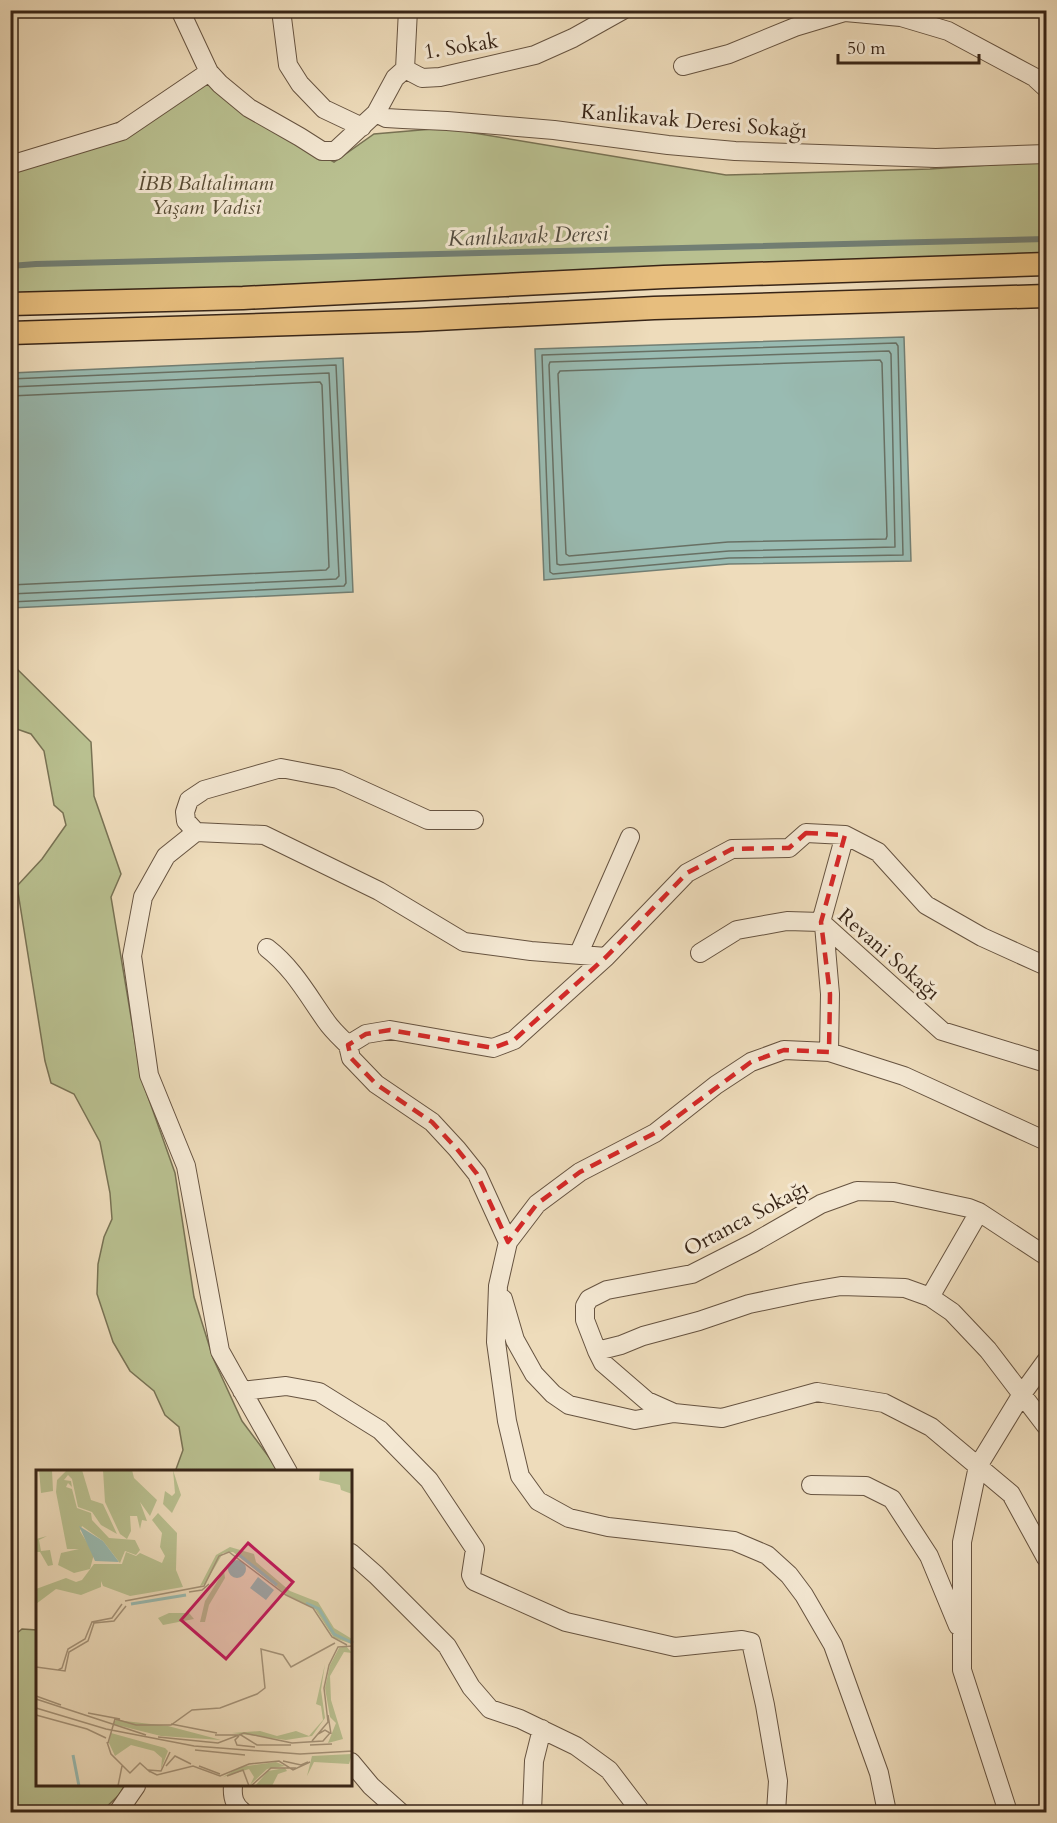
<svg xmlns="http://www.w3.org/2000/svg" width="1057" height="1823" font-family="Cardo,serif">
  <style>
    .green { fill: #b9c090; stroke: #787254; stroke-width: 1.5 }
    .water { fill: #99bbb2; stroke: #727f74; stroke-width: 1.5 }
    .lines { fill: none; stroke-linecap: round; stroke-linejoin: round }
    .shore { stroke: #687064; stroke-width: 1.5 }
    .stream { stroke: #727f74; stroke-width: 6 }
    .minor-casing { stroke: #665340; stroke-width: 20 }
    .major-casing { stroke: #382517; stroke-width: 25 }
    .minor { stroke: #f4e8d3; stroke-width: 18 }
    .major { stroke: #e7be7e; stroke-width: 22 }
    .marked { fill: none; stroke: #d62828; stroke-width: 4.5; stroke-dasharray: 12 8; stroke-linejoin: round }
    .labels { text-anchor: middle; stroke-width: 6; stroke-linejoin: round; paint-order: stroke }
    .street-label { font-size: 21px; fill: #382517; stroke: #f4e8d3 }
    .park-label { font-size: 21px; font-style: italic; fill: #584c35; stroke: #f4e8d3 }
    .water-label { font-size: 22px; font-style: italic; fill: #504a3e; stroke: #f4e8d3 }
    .inset-river { fill: none; stroke: #99bbb2; stroke-width: 3 }
    .inset-road { fill: none; stroke: #a59379; stroke-width: 1.5 }
    .view { fill: #c2185b; fill-opacity: 0.15; stroke: #c2185b; stroke-width: 3 }
    .inset-edge { fill: none; stroke: #382517; stroke-width: 3 }
  </style>
  <rect width="100%" height="100%" fill="#eedcbb"/>
  <filter id="stains"><feTurbulence type="fractalNoise" baseFrequency=".00333" numOctaves="4"/><feColorMatrix values="0 0 0 0 .2 0 0 0 0 .09 0 0 0 0 .02 0 0 0 .5 -.17"/></filter>
  <radialGradient id="worn" r=".72"><stop offset=".6" stop-color="#630" stop-opacity="0"/><stop offset="1" stop-color="#630" stop-opacity=".3"/></radialGradient>
  <path class="green" d="M209,80L236,107L334,162L374,134L444,128L726,175L930,169L1046,161V256L11,296L10,173Z
    M10,662L91,742L94,796L121,874L111,897L141,1077L175,1173L194,1297L213,1358L242,1421L280,1472H175L183,1450L179,1427L165,1415L154,1391L130,1371L113,1342L97,1294L98,1264L104,1237L112,1219L110,1193L100,1142L74,1094L51,1083L45,1061L17,886L42,859L66,825L63,813L54,805L44,751L31,734L11,727Z
    M22,1629L37,1630L38,1786H124L120,1794L101,1812H11L10,1639Z"/>
  <path class="water" d="M904,337L911,561L729,564L544,580L535,349Z
    M343,358L353,592L11,608V373Z"/>
  <g class="lines">
    <path class="shore" d="M896,343L898,346L903,555L729,558L553,574L550,572L542,355Z
      M889,351L891,354L895,547L729,551L560,565L557,564L549,365L550,362Z
      M880,360L882,363L887,536L886,539L728,542L569,556L566,554L558,374L560,371Z
      M10,379L336,365L346,583L344,586L10,602
      M10,387L329,373L339,576L336,579L10,594
      M10,396L320,382L322,385L329,567L326,570L10,585"/>
    <path class="stream" d="M10,266L36,264L1046,239"/>
    <g class="minor-casing">
      <path id="minor" d="M180,10L209,72L220,84L249,108L300,137L322,151H335L376,113L395,78L405,69L408,10
        M281,10L288,65L300,84L324,109L362,127
        M683,66L729,54L795,27L845,12L901,17L948,31L1034,77L1046,88
        M405,69L422,78L440,77L535,55L573,38L623,10
        M376,113L386,118L403,119L447,121L554,130L668,145L735,151L936,158L1046,154
        M10,165L122,131L209,72
        M196,832L186,821L185,812L189,800L204,790L281,768L338,779L428,820H474
        M821,922L845,835
        M824,925L830,994L829,1052
        M267,948C293,968 307,994 326,1021C332,1030 341,1038 348,1045
        M579,953L630,837
        M700,953L737,930L787,921L821,922L942,1031L1046,1063
        M508,1242L477,1174L457,1149L432,1122L376,1084L351,1058L348,1045L366,1034L390,1030L493,1048L514,1040L606,957L687,873L732,849L789,848L806,833L845,835L878,852L926,905L982,937L1046,966
        M930,1297L979,1212
        M503,1299L515,1340L534,1374L553,1394L569,1405L635,1420L674,1413
        M597,1351L585,1320V1306L589,1299L607,1290L692,1274L753,1243L821,1204L857,1191L894,1192L969,1208L979,1212L1046,1256
        M242,1391L286,1386L319,1392L380,1430L429,1480L475,1549L471,1575L474,1581L566,1622L675,1647L742,1640L751,1642L765,1705L778,1781L776,1812
        M1046,1426L988,1350L952,1312L930,1297L905,1288L841,1286L806,1292L749,1304L699,1321L643,1336L621,1345L597,1351L603,1363L647,1401L674,1413L722,1418L817,1392L884,1403L931,1427L1011,1494L1046,1558
        M288,1472L220,1351L186,1166L149,1075L132,956L143,897L166,856L196,832L264,835L379,891L464,942L531,951L606,957
        M811,1485L866,1486L892,1499L929,1556L958,1626
        M351,1553L376,1575L447,1646L471,1687L490,1709L520,1719L576,1746L609,1770L641,1812
        M351,1762L371,1786L400,1812
        M233,1786C232,1797 234,1805 243,1812
        M118,1812L136,1786
        M532,1812L534,1761L542,1729
        M887,1812L879,1773L833,1645L804,1595L789,1575L767,1555L734,1541L608,1527L569,1518L538,1501L520,1476L507,1421L496,1342L498,1286L508,1242L537,1204L580,1172L655,1133L716,1085L751,1062L784,1050L829,1052L904,1076L1046,1141
        M1008,1812L962,1670V1542L978,1466L1022,1394L1046,1361"/>
    </g>
    <g class="major-casing">
      <path id="major" d="M10,304L243,298L664,277L1046,264
        M10,333L417,320L654,308L1046,296"/>
    </g>
    <use href="#minor" class="minor"/>
    <use href="#major" class="major"/>
  </g>
  <path class="marked" d="M806,833L845,835L821,922L830,994L829,1052L784,1050L751,1062L655,1133L580,1172L537,1204L508,1242L477,1174L457,1149L432,1122L376,1084L351,1058L348,1045L366,1034L390,1030L493,1048L514,1040L606,957L687,873L732,849L789,848Z"/>
  <g class="labels">
    <g class="street-label">
      <text transform="translate(461 46) rotate(-9)" y="7">1. Sokak</text>
      <text transform="translate(694 121) rotate(5)" y="7">Kanlikavak Deresi Sokağı</text>
      <text transform="translate(889 954) rotate(41)" y="7">Revani Sokağı</text>
      <text transform="translate(746 1218) rotate(-28)" y="7">Ortanca Sokağı</text>
    </g>
    <g class="park-label">
      <text x="206" y="190">İBB Baltalimanı<tspan x="206" dy="24">Yaşam Vadisi</tspan></text>
    </g>
    <g class="water-label">
      <text transform="translate(528 235) rotate(-2)" y="8">Kanlıkavak Deresi</text>
    </g>
  </g>
  <g transform="translate(36 1470)">
    <rect width="316" height="316" fill="#eedcbb"/>
    <path d="M3,0H16L17,21L5,23ZM31,0H46L55,30L67,34L81,64L65,55L56,42L42,37L36,9L32,5L28,10L35,11L36,17L32,13L30,17L36,19L41,38L55,43L56,50L73,68L99,70L104,80L100,85L89,81L84,93L67,71L46,56L44,61L58,84L54,99L38,103L22,95L25,83L43,79H31L20,22L21,10ZM67,0H96L98,8L121,30L114,46L104,32L111,51L106,50L104,59L101,46H94L95,61L91,69L84,64L69,32ZM137,0L145,25L136,43L127,34L129,21L136,26L139,23ZM284,0H316V24L305,20L304,15L283,10ZM122,43L141,63L140,100L147,117L94,126L67,116L65,111V117L45,125L20,119L0,134V119L30,108L40,112L46,110L58,94H86L90,82L100,86L104,83L126,93L129,86L124,77L126,63L116,50ZM11,66L3,70L5,81L14,80L17,95L12,96L4,82H0V69ZM194,77L218,84L220,92L254,121L282,132L298,158L316,169V174L298,168L279,139L251,125L197,82L187,83L169,114L164,116L180,85ZM188,101L189,108L173,135L169,152H164L169,131ZM133,143H153L158,149L127,155L122,148ZM310,176L316,183L308,182L294,206L295,230L307,269L292,273L300,253L294,247L289,218L294,195L303,178ZM289,194L285,220L289,248L276,266L250,270L196,263L224,261L241,266L260,261L273,266L287,250L285,236L280,234ZM80,250L132,256L185,270L125,266L77,254ZM75,263L129,278L132,281L125,299L126,288L118,281L95,275L79,286L73,273ZM316,284L313,294L278,292L271,306L276,286ZM240,292L249,296L231,299L214,315L218,307L213,299L187,307L204,297ZM249,298L251,301L242,304L236,316H219L232,301Z" fill="#b9c090"/>
    <path d="M43,56L67,71L83,92L59,91ZM192 99a9 9 0 1 1 18 0a9 9 0 1 1-18 0ZM222,107L238,120L230,130L214,118Z" fill="#99bbb2"/>
    <path class="inset-river" d="M202,84L241,115M270,133L283,139L298,164L317,173M95,134L150,125M37,285L43,316"/>
    <path class="inset-road" d="M153,122L166,120L173,114M89,131L168,116L183,86L193,82L250,125L277,138L296,167L311,175M0,197L29,201L33,182L52,171L58,153L78,151L90,136M22,200L26,198L32,179L49,169L56,152L76,148L86,134M0,226L25,235M0,229L110,265M0,238L70,259L158,276L264,284L317,281M52,243L84,249M0,245L51,259L70,268M292,245L295,264M135,254L181,263M179,265H205L221,275H255M203,266L199,270L201,275L219,277M122,267L182,273L208,263L256,273L287,271L294,263L289,260L282,264M276,271L292,252L288,218L293,195L302,177L317,176M71,272L75,284L94,303L104,293L114,302M72,273L79,249L100,255H135L156,240L184,238L221,224L229,218L225,179L247,185L255,197L299,173M274,275L296,274M159,280L209,285M247,291L265,295L272,292M130,296L139,286L155,294M163,296L184,304M112,300L125,301L134,282M113,301L121,305L157,296L184,306L213,294L243,291L257,300L274,292M191,306L207,300L213,316M82,316L86,296M215,316L235,298H260"/>
    <path class="view" d="M212,73L257,112L190,189L145,150Z"/>
    <rect width="316" height="316" class="inset-edge"/>
  </g>
  <rect width="1057" height="1823" fill="none" stroke="#eedcbb" stroke-width="36"/>
  <rect x="12" y="12" width="1033" height="1799" fill="none" stroke="#382517" stroke-width="3"/>
  <rect x="18" y="18" width="1021" height="1787" fill="none" stroke="#382517" stroke-width="1.5"/>
  <path d="M838 54v9h141v-9" fill="none" stroke="#382517" stroke-width="3"/>
  <text x="847" y="54" font-size="18" fill="#382517" stroke="#f4e8d3" stroke-width="4.5" paint-order="stroke">50 m</text>
  <rect width="100%" height="100%" filter="url(#stains)"/>
  <rect width="100%" height="100%" fill="url(#worn)"/>
</svg>
